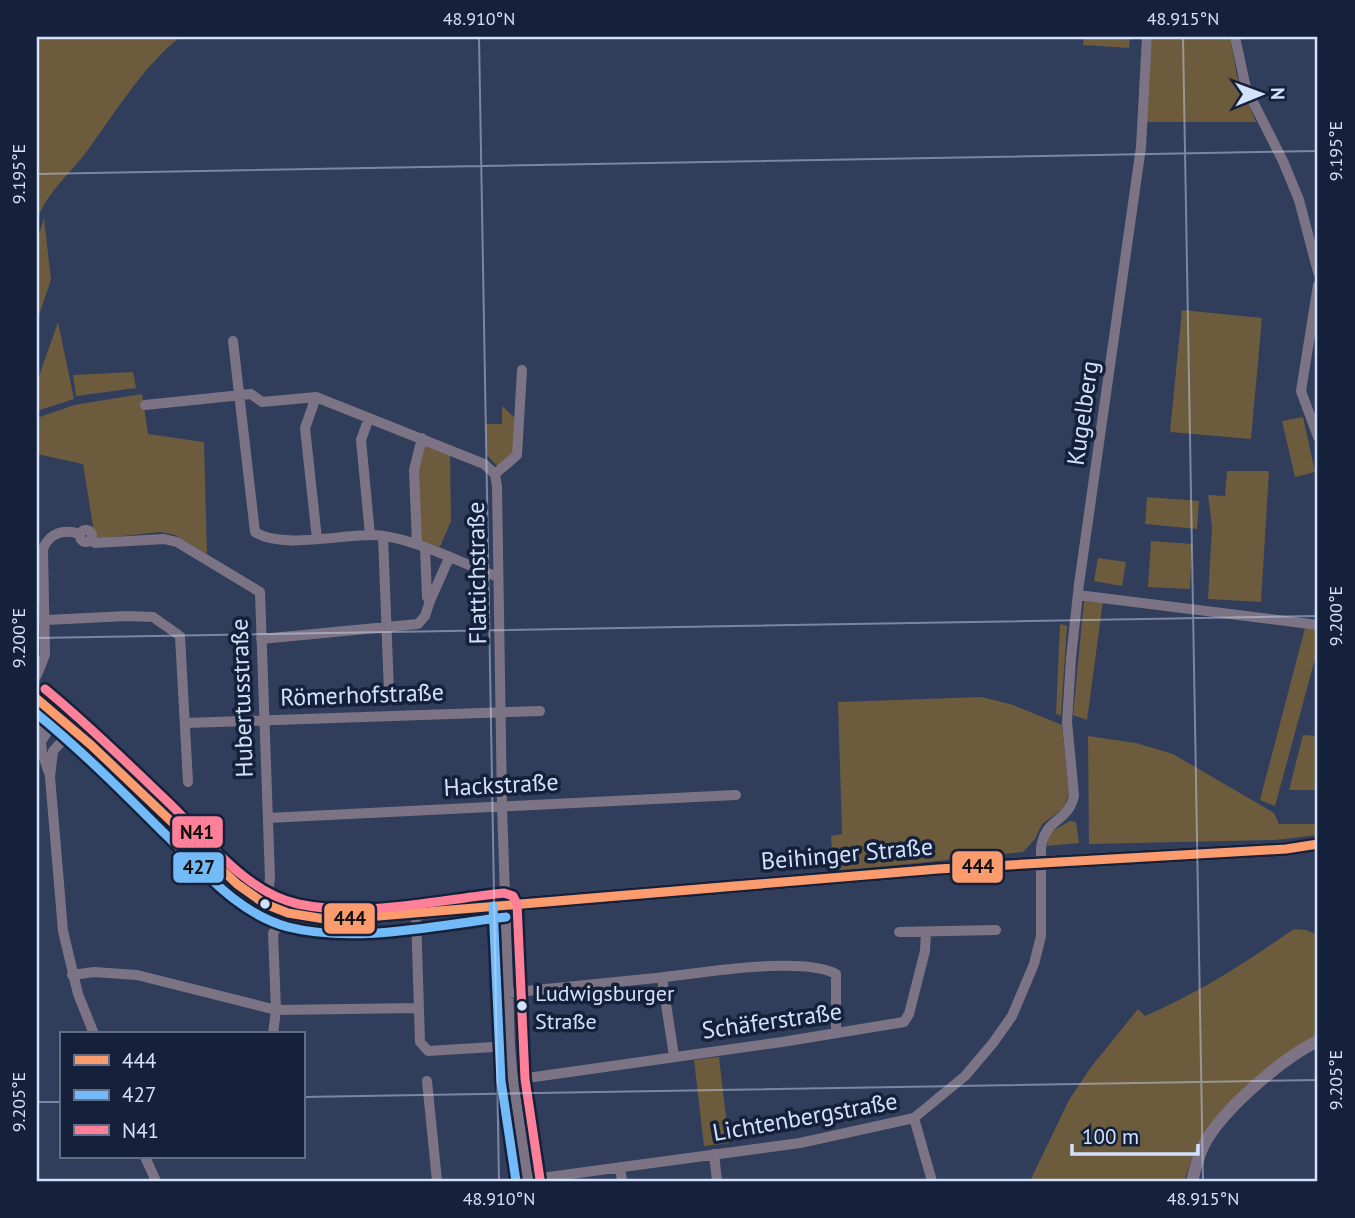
<svg xmlns="http://www.w3.org/2000/svg" width="1355" height="1218" font-family="'PT Sans',sans-serif">
  <style>
    .green { fill: #6c5b3c }
    .lines { fill: none; stroke-linecap: round; stroke-linejoin: round }
    .minor { stroke: #7c7484; stroke-width: 10 }
    .tertiary { stroke: #7c7484; stroke-width: 12 }
    .secondary { stroke: #7d778b; stroke-width: 14 }
    .bus-1-casing { stroke: #15213a; stroke-width: 14 }
    .bus-2-casing { stroke: #15213a; stroke-width: 14 }
    .bus-3-casing { stroke: #15213a; stroke-width: 14 }
    .bus-1 { stroke: #fc9b6d; stroke-width: 9 }
    .bus-2 { stroke: #73baf8; stroke-width: 9 }
    .bus-3 { stroke: #ff8098; stroke-width: 9 }
    .ticks { fill: none; stroke: #d2e1fc; stroke-width: 2; stroke-opacity: 0.45 }
    .bus-dot { fill: #d2e1fc; stroke: #15213a; stroke-width: 2.5 }
    .labels { text-anchor: middle; stroke-width: 7; stroke-linejoin: round; paint-order: stroke }
    .bus-label { font-size: 22px; fill: #d2e1fc; stroke: #15213a; text-anchor: start }
    .street-label { font-size: 24px; fill: #d2e1fc; stroke: #15213a }
    .line-badge { stroke: #15213a; stroke-width: 2.5 }
    .pale-badge-label { font-size: 19px; text-anchor: middle; font-weight: bold; fill: #111 }
    .neatline { fill: none; stroke: #d2e1fc; stroke-width: 2.5 }
    .ticks-label { font-size: 18px; text-anchor: middle; fill: #d2e1fc }
  </style>
  <rect width="100%" height="100%" fill="#303e5c"/>
  <path class="green" d="M37,37H180C141,68 114,115 84,155C67,177 45,195 37,221Z
    M1084,37H1130L1129,48L1083,45Z
    M1152,37H1230L1237,76L1256,122H1147Z
    M44,218L51,280L37,321V241Z
    M1182,310L1262,318L1251,439L1170,432Z
    M58,322L74,399L37,411V382Z
    M133,372L136,388L76,396L73,375Z
    M142,394L148,434L204,442L207,554L175,535L160,532L95,539L83,464L37,454V418L74,405Z
    M502,406L517,420L513,456L498,467L487,455L486,424H502Z
    M1303,417L1315,472L1295,477L1282,421Z
    M424,445L450,455L451,521L440,547L420,540L416,469Z
    M1227,471H1269L1261,602L1208,599L1212,527L1208,495L1225,496Z
    M1147,497L1199,501L1197,529L1145,524Z
    M1151,541L1192,544L1190,589L1148,587Z
    M1098,558L1126,562L1122,586L1094,581Z
    M1084,601H1103L1087,720L1073,715Z
    M1060,624L1067,626L1061,715L1056,714Z
    M1305,628L1318,629V648L1275,806L1260,800Z
    M982,697L1013,705L1062,725L1069,793L1064,808L1042,824L1035,839L1023,852L833,872L831,836L842,834L838,702Z
    M1303,735L1318,736V790H1289Z
    M1088,736L1136,743L1173,754L1274,813L1279,824H1318V835L1275,840L1089,844Z
    M1070,821L1076,822L1079,843L1047,846L1049,833Z
    M1294,929L1306,930L1318,935V1040L1213,1122L1195,1151L1184,1181H1030L1069,1100L1091,1067L1138,1009L1145,1016C1202,991 1243,964 1294,929Z
    M719,1057L729,1143L704,1146L694,1060Z"/>
  <g class="lines">
    <path class="minor" d="M1235,37L1246,88L1283,161L1299,200L1318,272
      M1318,285L1301,391L1318,437
      M233,341L255,532C280,549 340,535 371,535C409,535 461,563 498,577
      M316,397L305,428L317,539
      M145,405L251,394L262,402L316,397L484,464L495,474L497,486L502,806L510,1046L513,1080L528,1181
      M369,418L361,440L370,535
      M495,474L517,455L522,370
      M80 536a6 6 0 1 1 12 0a6 6 0 1 1-12 0Z
      M383,536L389,692
      M90,540L95,543L164,539L177,542L260,592L270,879L268,890L261,902
      M417,544L414,470L422,438
      M1078,595L1318,625
      M430,601L449,558
      M46,620L127,616L153,617L180,636L188,782
      M261,639L418,624L425,616L430,601L427,597L425,548
      M37,675L45,655L43,549C50,532 64,529 80,534
      M37,707L42,752L49,773
      M186,723L540,711
      M73,729L53,751L50,777L63,931L78,994L94,1034
      M42,740L48,731L63,720
      M268,818L736,795
      M416,915L420,1042L428,1051L510,1046
      M899,932L996,930
      M72,975L94,972L137,975L276,1010L418,1008
      M662,978L674,1056
      M507,993C557,988 607,983 656,978C698,974 801,955 836,974V1033
      M273,1034L276,1010L273,933L288,913
      M513,1080L782,1042L904,1022L909,1014L925,951L926,932
      M427,1081L437,1181
      M914,1118L932,1181
      M714,1154L717,1181
      M145,1157L156,1181
      M620,1167L622,1181
      M519,1181L800,1143L914,1118L965,1076L993,1043L1012,1016L1034,964L1041,936V848C1045,817 1069,823 1074,795L1067,722L1071,658L1079,584L1141,147L1147,37"/>
    <path class="tertiary" d="M1192,1181C1196,1166 1200,1149 1209,1136C1230,1104 1284,1057 1318,1041"/>
    <path class="secondary" d="M37,699L91,745L237,884L265,904L288,913L331,920L938,869L1286,849L1318,844"/>
    <g class="bus-1-casing">
      <path id="bus-1" d="M37,699L91,745L237,884L265,904L288,913L331,920L938,869L1286,849L1318,844"/>
    </g>
    <g class="bus-2-casing">
      <path id="bus-2" d="M37,714C81,750 122,791 162,831C200,867 236,913 288,927C355,944 438,925 506,917
        M493,906L501,1081L516,1181"/>
    </g>
    <g class="bus-3-casing">
      <path id="bus-3" d="M45,689C89,725 129,765 170,804C207,840 245,892 298,904C365,918 437,900 504,893L513,896L517,904L525,1079L540,1179"/>
    </g>
    <use href="#bus-1" class="bus-1"/>
    <use href="#bus-2" class="bus-2"/>
    <use href="#bus-3" class="bus-3"/>
  </g>
  <path class="ticks" d="M479,37L499,1181M1183,37L1203,1181M37,174L1318,151M37,638L1318,616M303,1097L1318,1080M37,1102H61"/>
  <g class="bus-dot">
    <circle cx="265" cy="904" r="6"/>
    <circle cx="522" cy="1006" r="6"/>
  </g>
  <g class="labels">
    <g class="bus-label">
      <text x="535" y="1001">Ludwigsburger<tspan x="535" dy="28">Straße</tspan></text>
    </g>
    <g class="street-label">
      <text transform="translate(1083 413) rotate(-82)" y="8">Kugelberg</text>
      <text transform="translate(477 573) rotate(-91)" y="8">Flattichstraße</text>
      <text transform="translate(362 695) rotate(-2)" y="8">Römerhofstraße</text>
      <text transform="translate(242 698) rotate(-92)" y="8">Hubertusstraße</text>
      <text transform="translate(501 785) rotate(-3)" y="8">Hackstraße</text>
      <text transform="translate(847 854) rotate(-5)" y="8">Beihinger Straße</text>
      <text transform="translate(772 1021) rotate(-8)" y="8">Schäferstraße</text>
      <text transform="translate(805 1117) rotate(-10)" y="8">Lichtenbergstraße</text>
    </g>
  </g>
  <g class="line-badge">
    <rect x="171" y="815" width="53" height="34" rx="7" fill="#ff8098"/>
    <rect x="951" y="850" width="53" height="34" rx="7" fill="#fc9b6d"/>
    <rect x="172" y="851" width="53" height="33" rx="7" fill="#73baf8"/>
    <rect x="323" y="902" width="53" height="33" rx="7" fill="#fc9b6d"/>
  </g>
  <g class="pale-badge-label">
    <text x="197" y="839">N41</text>
    <text x="978" y="873">444</text>
    <text x="199" y="874">427</text>
    <text x="350" y="925">444</text>
  </g>
  <rect width="1355" height="1218" fill="none" stroke="#15213a" stroke-width="77"/>
  <rect x="60" y="1032" width="245" height="126" fill="#15213a" stroke="#616e88" stroke-width="2"/>
  <rect x="74" y="1055" width="35" height="10" fill="#fc9b6d" stroke="#616e88" stroke-width="2"/>
  <text x="122" y="1068" font-size="21" fill="#d2e1fc">444</text>
  <rect x="74" y="1090" width="35" height="10" fill="#73baf8" stroke="#616e88" stroke-width="2"/>
  <text x="122" y="1102" font-size="21" fill="#d2e1fc">427</text>
  <rect x="74" y="1125" width="35" height="10" fill="#ff8098" stroke="#616e88" stroke-width="2"/>
  <text x="122" y="1138" font-size="21" fill="#d2e1fc">N41</text>
  <g transform="translate(1261 94) rotate(89)" stroke="#15213a" stroke-width="5" paint-order="stroke">
  <path d="M0-5L12 26L0 18L-12 26Z" fill="#d2e1fc"/>
  <text y="-10" font-size="19" font-weight="bold" text-anchor="middle" fill="#d2e1fc">N</text>
  </g>
  <path d="M1072 1144v10h126v-10" fill="none" stroke="#d2e1fc" stroke-width="3.5"/>
  <text x="1082" y="1144" font-size="21" fill="#d2e1fc" stroke="#15213a" stroke-width="5" paint-order="stroke">100 m</text>
  <rect x="38" y="38" width="1278" height="1142" class="neatline"/>
  <g class="ticks-label">
    <text x="479" y="25">48.910°N</text>
    <text x="1183" y="25">48.915°N</text>
    <text transform="translate(1336 151) rotate(-90)" y="6">9.195°E</text>
    <text transform="translate(19 174) rotate(-90)" y="6">9.195°E</text>
    <text transform="translate(1336 616) rotate(-90)" y="6">9.200°E</text>
    <text transform="translate(19 638) rotate(-90)" y="6">9.200°E</text>
    <text transform="translate(1336 1080) rotate(-90)" y="6">9.205°E</text>
    <text transform="translate(19 1102) rotate(-90)" y="6">9.205°E</text>
    <text x="499" y="1205">48.910°N</text>
    <text x="1203" y="1205">48.915°N</text>
  </g>
</svg>
